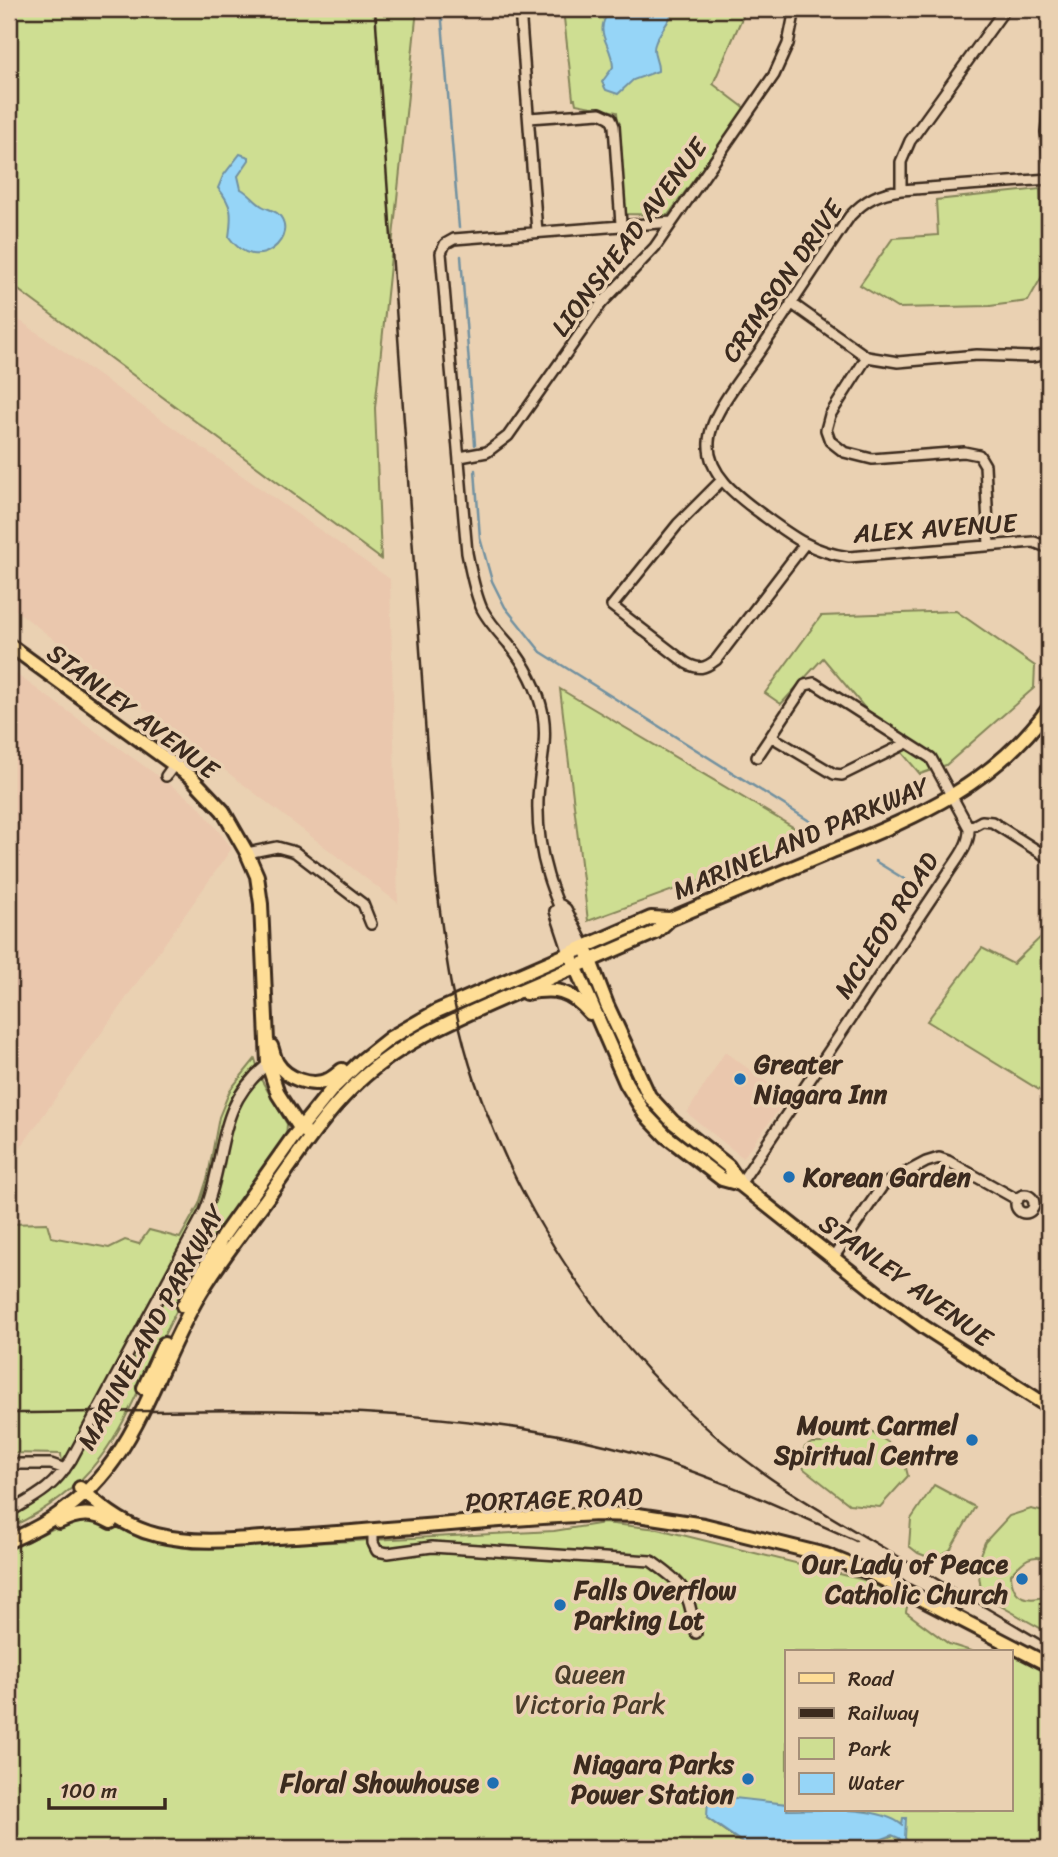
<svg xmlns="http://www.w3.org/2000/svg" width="1058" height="1857" font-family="Sriracha,sans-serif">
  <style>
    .built { fill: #eac7ad }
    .green { fill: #cede92; stroke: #848458; stroke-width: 2 }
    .water { fill: #96d5f7; stroke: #7291a0; stroke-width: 2 }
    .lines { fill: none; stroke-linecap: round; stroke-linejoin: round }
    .stream { stroke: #7291a0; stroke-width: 2.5 }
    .minor-casing { stroke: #3b2a1e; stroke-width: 14 }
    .major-casing { stroke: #3b2a1e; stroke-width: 18 }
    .minor { stroke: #ead1b2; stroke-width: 9 }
    .major { stroke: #fedd96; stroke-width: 12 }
    .rail { stroke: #3b2a1e; stroke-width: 2.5 }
    .poi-dot { fill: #1f6fb2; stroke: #ead1b2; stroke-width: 2.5 }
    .labels { text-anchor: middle; stroke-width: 7; stroke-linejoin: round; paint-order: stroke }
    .street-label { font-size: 26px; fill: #3b2a1e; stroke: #ead1b2 }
    .poi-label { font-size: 26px; font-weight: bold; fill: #3b2a1e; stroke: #ead1b2; text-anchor: end }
    .park-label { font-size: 26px; fill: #4a3c2a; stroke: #ead1b2 }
  </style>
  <rect width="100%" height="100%" fill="#ead1b2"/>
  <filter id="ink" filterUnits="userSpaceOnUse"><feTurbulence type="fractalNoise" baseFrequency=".0143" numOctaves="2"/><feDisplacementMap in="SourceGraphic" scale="14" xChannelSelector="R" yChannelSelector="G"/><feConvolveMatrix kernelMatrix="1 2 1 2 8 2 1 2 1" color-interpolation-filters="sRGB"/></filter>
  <g filter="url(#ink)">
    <path class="built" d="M9,313L390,579L398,903L9,605Z
      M9,669L197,804L232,848L9,1164Z
      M725,1052L788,1097L743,1158L687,1113Z"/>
    <path class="green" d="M9,9H417L375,408L381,559L9,283Z
      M563,9H746L713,84L746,109L668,215L626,214L617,112L576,104L575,99H573Z
      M1040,189L1042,234H1049V264L1028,301L990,306L897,308L860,285L893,238L938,235L936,200Z
      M956,611L1035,666L1034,688L946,765L920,774L823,658L781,704L765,693L821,616Z
      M560,689L813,839L588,921Z
      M1049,929V1096L927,1021L982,948L1013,964Z
      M255,1059L262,1081L287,1124L286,1137C252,1191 214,1244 183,1299C127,1397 125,1473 11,1527L9,1513L63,1477L61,1454L9,1453V1224L47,1223L51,1237L109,1248L125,1240L139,1244L149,1230L180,1238L199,1204L208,1176L219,1117L230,1090Z
      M864,1426L902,1452L908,1476L880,1507L849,1504L804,1469L800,1457L805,1447L812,1443H821Z
      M934,1485L975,1507L950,1550L933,1559L918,1553L909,1546L911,1519Z
      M1031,1509L1049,1513V1559C1030,1553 1024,1560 1011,1574C1012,1599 1028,1603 1049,1595V1633L990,1600L981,1590L978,1568L979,1557L985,1542L1009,1516Z
      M77,1517L102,1520L141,1539L192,1549L554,1531L604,1523L658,1529L864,1580L908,1601L906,1612L949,1644L974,1652H787V1805L707,1818L743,1844L745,1848H9V1550Z
      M1011,1654L1049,1666V1848H860L894,1835L834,1810H1011Z"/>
    <path class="water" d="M611,9H673C671,22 659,31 655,44C651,54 659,61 658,71L633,80L618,94L606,90L602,82L613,67C612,42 591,34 611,9Z
      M240,154L249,157V160L238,176L241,189C250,194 254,201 262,206C267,209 273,210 277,213C302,234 257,279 229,237C232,215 233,206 218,188L223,176Z
      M708,1795L787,1804V1810C817,1810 879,1805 902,1825L903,1818H906L905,1838L911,1848H906L899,1838L892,1835L860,1848H745L743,1843L707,1818Z"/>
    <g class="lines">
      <path class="stream" d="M441,9L459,228
        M461,256L475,445
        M475,470L480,538L492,581L505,607L541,652L819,827
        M875,861L914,885"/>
      <g class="minor-casing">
        <path id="minor" d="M520,9L537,232
          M1049,105L1046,132L1049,159
          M529,118L600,113L611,118L614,126L621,224
          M1049,179L901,190C879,193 866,199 850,216C821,258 793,302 764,345C748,370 710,412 709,442C707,474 737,496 760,513C790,535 811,552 849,557L1034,542L1049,548
          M901,190V162L910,141L1005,9
          M791,303L867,357L898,362L977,355L1031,357L1049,354
          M867,357L830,415L826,430L830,441L844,452L872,459L964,452L979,455L985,465L989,545
          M460,457L487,452L508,436L601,304L655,247L774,75L788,44L795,9
          M721,481L678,524L612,606L686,663C699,670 704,669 716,660L804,545
          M772,737L834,774L842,775L907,743
          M166,776L174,765
          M969,828L982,821L992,822L1049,858
          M247,853L277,847L295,852L363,904L371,924
          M561,905L566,909L585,947
          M555,911L569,953
          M579,952C555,899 536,860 538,799C539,771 548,743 543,714C538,688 525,664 508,643C499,633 489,622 482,609C474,591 471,572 467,553L441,253L445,244L454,239L672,222
          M740,1184L947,875C956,860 970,846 969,828L931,758L814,683L805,685L757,757
          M1016 1204a9 9 0 1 1 18 0a9 9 0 1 1-18 0Z
          M833,1258L883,1185L926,1162L939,1158L948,1161L1018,1200
          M9,1464H51L65,1469
          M9,1512C38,1495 52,1489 71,1460L205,1211C228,1154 214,1108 268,1064
          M373,1531V1543L377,1551L388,1553L432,1547L651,1561C688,1588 686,1588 696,1633"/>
      </g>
      <g class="major-casing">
        <path id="major" d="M9,645L191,777L223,811L247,853L257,876L261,904L268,1064L278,1094L300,1128L306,1132
          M587,953L607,1005L649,1096L673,1122L728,1166L740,1184L880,1295L924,1327L1049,1407
          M572,959L626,1083L645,1114L666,1136L722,1179L740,1184
          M526,993C555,987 570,990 590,1013
          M271,1046C273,1051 274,1058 277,1063C286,1078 311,1088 328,1080C333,1078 338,1073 342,1070
          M183,1306L223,1236L291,1140L332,1089L361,1061L390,1038L437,1011L651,918L670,919
          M144,1388L164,1344
          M80,1488C102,1509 127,1528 157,1535C202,1546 250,1538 295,1536C396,1530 497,1518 598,1514L638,1515L704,1525L826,1555L873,1574L1049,1665
          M59,1522C77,1513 93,1511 111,1522
          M9,1541C131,1490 138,1405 195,1302C216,1264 245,1229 270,1194C296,1158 320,1120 351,1089C395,1044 453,1020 510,995C558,974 607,953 656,932L670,919C721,898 772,876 823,855C912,818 990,789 1049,708"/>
      </g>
      <use href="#minor" class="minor"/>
      <use href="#major" class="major"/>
      <path class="rail" d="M375,9L436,878C444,947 453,1016 475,1081C528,1235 631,1378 763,1473C803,1502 847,1526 889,1551C942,1582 996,1613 1049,1645
        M9,1413C208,1412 414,1398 609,1446C695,1467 776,1505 856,1541"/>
    </g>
  </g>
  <g class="poi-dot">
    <circle cx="740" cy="1079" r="7"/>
    <circle cx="789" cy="1177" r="7"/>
    <circle cx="972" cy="1440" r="7"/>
    <circle cx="1022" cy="1579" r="7"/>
    <circle cx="560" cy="1605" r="7"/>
    <circle cx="748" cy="1779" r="7"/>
    <circle cx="493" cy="1783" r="7"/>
  </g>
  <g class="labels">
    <g class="street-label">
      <text transform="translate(629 237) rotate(-53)" y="9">LIONSHEAD AVENUE</text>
      <text transform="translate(782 281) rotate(-55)" y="9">CRIMSON DRIVE</text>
      <text transform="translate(935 528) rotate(-4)" y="9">ALEX AVENUE</text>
      <text transform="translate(133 711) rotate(37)" y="9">STANLEY AVENUE</text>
      <text transform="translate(801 838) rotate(-23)" y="9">MARINELAND PARKWAY</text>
      <text transform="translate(886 925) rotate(-57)" y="9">MCLEOD ROAD</text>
      <text transform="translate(906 1280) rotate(36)" y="9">STANLEY AVENUE</text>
      <text transform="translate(151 1327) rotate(-61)" y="9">MARINELAND PARKWAY</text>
      <text transform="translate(554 1499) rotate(-2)" y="9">PORTAGE ROAD</text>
    </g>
    <g class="poi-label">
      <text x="754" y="1073" text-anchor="start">Greater<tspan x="754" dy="30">Niagara Inn</tspan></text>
      <text x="803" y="1186" text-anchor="start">Korean Garden</text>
      <text x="958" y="1434">Mount Carmel<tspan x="958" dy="30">Spiritual Centre</tspan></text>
      <text x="1008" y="1573">Our Lady of Peace<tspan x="1008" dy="30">Catholic Church</tspan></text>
      <text x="574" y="1599" text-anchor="start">Falls Overflow<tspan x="574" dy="30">Parking Lot</tspan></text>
      <text x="734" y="1773">Niagara Parks<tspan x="734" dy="30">Power Station</tspan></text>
      <text x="479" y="1792">Floral Showhouse</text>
    </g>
    <g class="park-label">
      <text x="590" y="1683">Queen<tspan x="590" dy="30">Victoria Park</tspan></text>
    </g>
  </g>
  <rect width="1058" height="1857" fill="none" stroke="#ead1b2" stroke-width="35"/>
  <rect x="18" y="18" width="1023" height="1822" fill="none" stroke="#3b2a1e" stroke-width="2.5" filter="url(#ink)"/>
  <rect x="785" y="1650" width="228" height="161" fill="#ead1b2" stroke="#a48e77" stroke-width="2"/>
  <rect x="799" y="1673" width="35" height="10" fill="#fedd96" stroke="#a48e77" stroke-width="2"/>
  <text x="848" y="1686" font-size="21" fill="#3b2a1e">Road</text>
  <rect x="799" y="1708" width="35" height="10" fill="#3b2a1e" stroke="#a48e77" stroke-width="2"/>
  <text x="848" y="1720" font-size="21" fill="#3b2a1e">Railway</text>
  <rect x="799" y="1738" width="35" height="21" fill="#cede92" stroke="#a48e77" stroke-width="2"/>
  <text x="848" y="1756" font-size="21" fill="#3b2a1e">Park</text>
  <rect x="799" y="1773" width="35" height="21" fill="#96d5f7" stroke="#a48e77" stroke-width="2"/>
  <text x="848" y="1790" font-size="21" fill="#3b2a1e">Water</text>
  <path d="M49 1798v10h116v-10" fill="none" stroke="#3b2a1e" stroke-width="3.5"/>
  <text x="60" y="1798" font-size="21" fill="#3b2a1e" stroke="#ead1b2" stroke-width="5" paint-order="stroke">100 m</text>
</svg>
